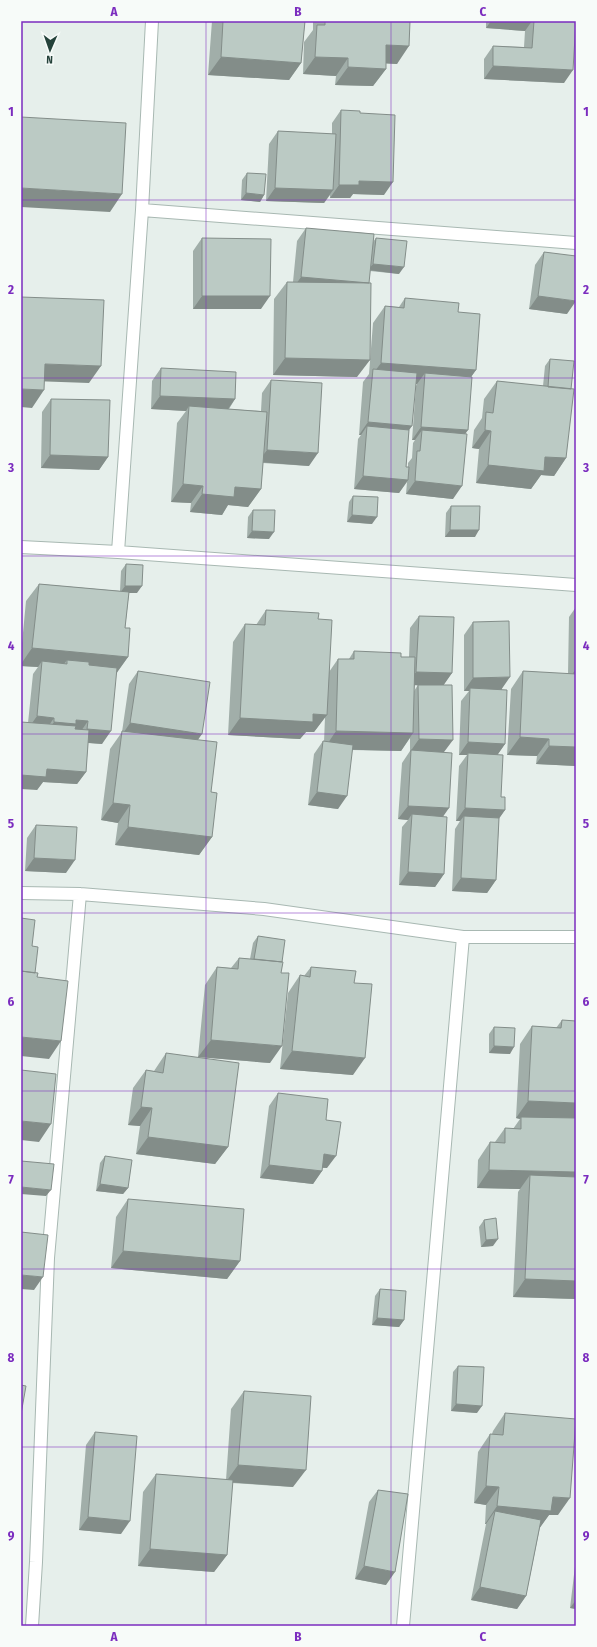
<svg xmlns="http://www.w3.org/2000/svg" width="597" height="1647" font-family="'Fira Sans Condensed',sans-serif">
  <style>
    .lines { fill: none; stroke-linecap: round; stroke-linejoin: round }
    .street-casing { stroke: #a8b8b2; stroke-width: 14 }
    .street { stroke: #fff; stroke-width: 12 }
    .wall { fill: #a1aea9; fill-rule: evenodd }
    .shaded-wall { fill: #838d89 }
    .building { fill: #bbcac4; stroke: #838d89 }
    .grid { fill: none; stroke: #7b2cbf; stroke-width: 1; stroke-opacity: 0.55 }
    .neatline { fill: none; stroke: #7b2cbf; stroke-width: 1.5 }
    .grid-label { font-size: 13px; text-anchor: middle; font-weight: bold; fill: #7b2cbf }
  </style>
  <rect width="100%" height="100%" fill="#e6efeb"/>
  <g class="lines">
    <g class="street-casing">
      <path id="street" d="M142,210L576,243
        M21,547L118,552L576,585
        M118,552L142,210L152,21
        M21,893L80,894L264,909L463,937H576
        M32,1626L36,1562L48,1258L80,894
        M403,1626L463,937"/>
    </g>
    <use href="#street" class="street"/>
  </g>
  <path class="wall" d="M212,21H305L301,63L289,80L208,75Z
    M313,21H410L397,64L386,63V69L373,86L335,85L336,76L303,74L304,42L313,30Z
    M486,21H576L564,83L484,79V59L493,46L524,47L525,31L486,28Z
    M341,110L360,113L384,195L353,194L350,198H330V195L324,203L266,201L269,144L278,131L332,134V123Z
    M247,173L264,195L260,202L241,200L242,180Z
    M306,228L373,242L376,238L399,274L370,271L357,377L273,375L274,299L287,282H293L297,241Z
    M202,238L261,309H193V251Z
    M544,252L567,314L529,309L535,265Z
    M405,298L458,312L476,370L471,377L465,434L453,499L406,494L407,482L399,493L354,489L358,439L361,435H359L363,382L369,374L373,323L385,306L399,307ZM416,384H417L416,386L412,440H415L413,443L412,458L408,463V467H406L409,430Z
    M550,359L566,458L554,476L541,475L531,489L476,483L479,449L472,448L474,430L482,418L484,399L497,381L543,386L545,366Z
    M161,368L235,399L229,409L261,411L262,393L271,380L309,466L263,463L261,489L248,507L228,505L222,515L190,512L191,503L171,502L177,423L186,411L151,409L152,381Z
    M51,399L108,457L99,470L41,468L42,412Z
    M353,496L372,524L347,522L349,502Z
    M451,506L475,537H445L446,513Z
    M253,510L269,539L247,538L248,517Z
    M126,564L137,593H129L125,628L128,657L116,674L102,744L88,743L86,772L77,784L43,782L37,790L28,723L33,674L38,667L21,666V654L26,601L39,584L120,591L121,571Z
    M576,607V766L536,764L537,756L507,755L511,689L523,671L568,674L569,617Z
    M266,610L318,619L329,672L338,659H349L354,651L401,657H409L410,628L419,616L452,673L443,685L444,752L443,816L444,874L435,887L399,885L402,827L408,820L398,819L402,763L410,751V738L401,751L352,750L338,809L308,805L314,754L323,741L324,742L325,717L314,732H306L300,739L228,735L233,642L245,624L256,625ZM415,685H421H418L414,691Z
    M473,622L502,689L505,744L497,755L501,797L505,810L499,818L496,880L487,893L452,891L455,829L460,821H456L459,766L467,755H459L461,701L469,691H464V635Z
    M138,671L198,740L211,792L212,837L199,855L115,845L118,823L101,820L110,749L122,732L129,684Z
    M36,825L66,873L25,871L27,838Z
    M258,936L282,962L270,1063L198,1057L205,985L217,967L231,968L239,958L250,959L253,943Z
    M311,967L354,983L353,1075L280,1069L288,993L300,975L304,976Z
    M562,1020L576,1299L513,1297L518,1192L520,1189L477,1188L478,1160L490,1142H495L505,1128L513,1129L520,1119L516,1118L520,1044L532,1026L556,1028Z
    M494,1027L510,1054L489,1053V1034Z
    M166,1053L228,1147L215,1164L136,1154L140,1126L128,1125L133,1088L146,1070L154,1071Z
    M278,1093L326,1120L327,1168H322V1171L313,1184L260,1178L269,1106Z
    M105,1156L128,1188L123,1194L96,1191L100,1163Z
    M128,1199L240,1261L227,1279L111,1268L116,1217Z
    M484,1220L493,1246L481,1247L479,1227Z
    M380,1289L404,1320L399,1327L372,1325L375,1296Z
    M458,1366L477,1413L451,1411L453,1372Z
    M244,1391L293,1487L232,1483L227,1555L214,1572L138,1566L143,1492L156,1474L226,1480L231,1409Z
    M505,1413L558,1515H549L540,1527L526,1596L517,1609L471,1600L486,1524H485L486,1505L474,1503L478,1452L490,1434H492L493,1431Z
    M95,1432L121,1534L79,1530L86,1445Z
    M378,1490L386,1585L355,1579L369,1502Z
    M576,1558V1609L570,1608Z"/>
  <path class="shaded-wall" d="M491,21H532L525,31L486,28Z
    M386,45L409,46L397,64L374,63Z
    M221,57L301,63L289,80L208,75Z
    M315,57L348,58L336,76L303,74Z
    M493,66L573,70L564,83L484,79Z
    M348,67L386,69L373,86L335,85Z
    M359,181L393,182L384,195L353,194L350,198H330L339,185Z
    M21,188L122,194L110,212L21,207Z
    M275,188L333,190L324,203L266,201Z
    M246,193L264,195L260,202L241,200Z
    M373,264L404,267L399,274L368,270Z
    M301,277L369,283L292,290Z
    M202,296H270L261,309H193Z
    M538,296L576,301L567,314L529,309Z
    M285,358L370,360L357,377L273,375Z
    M381,363L476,370L463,388L425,373L417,384L372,381V375Z
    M45,364L101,366L89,383L33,381Z
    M21,389L44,390L32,408L21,407Z
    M160,396L235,399L226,412L189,406L186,411L151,409Z
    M368,422L412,426L403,439L367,426L361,435H359Z
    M421,427L468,430L459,443L422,430L415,440H412Z
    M485,430L491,431L479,449L472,448Z
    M267,450L318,453L309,466L258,462Z
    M50,455L108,457L99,470L41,468Z
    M545,457L566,458L554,476L541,475L531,489L476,483L488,465Z
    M363,476L408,480L399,493L354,489Z
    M415,481L462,486L453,499L406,494Z
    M183,484L203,486L191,503L171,502Z
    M235,487L261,489L248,507L228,505L222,515L190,512L202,494Z
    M352,515L377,517L372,524L347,522Z
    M450,530H479L475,537H445Z
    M252,531L274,532L269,539L247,538Z
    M125,586H142L137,593H120Z
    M32,648L128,657L115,675L67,664V660L60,669L42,661L38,667L21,666V664Z
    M576,669V680H568Z
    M416,672L452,673L443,686L407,685Z
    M510,677L501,690L470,688L469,691H464L473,678Z
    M313,714L327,715L314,732H306L300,739L228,735L240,718Z
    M37,716L54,718L45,731L28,729Z
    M76,720L88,721L79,734L45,735L54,722Z
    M130,723L202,734L193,747L122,735Z
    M87,729L111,731L102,744L78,742Z
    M336,731L413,733L401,751L324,749Z
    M520,737L549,739L537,756L507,755Z
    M419,739L453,740L444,752H410Z
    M468,742L505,744L496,757L468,753L467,755H459Z
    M549,746L576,747V766L536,764Z
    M47,769L86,772L77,784L43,782L37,790L21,789V775Z
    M317,792L347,796L338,809L308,805Z
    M113,803L130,805L118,823L101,820Z
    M408,806L449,808L440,821L412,814L408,820L398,819Z
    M465,808L505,810L496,823L464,816L460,821H456Z
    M128,827L212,837L199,855L115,845Z
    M34,858L75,860L66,873L25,871Z
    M408,872L444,874L435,887L399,885Z
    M461,878L496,880L487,893L452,891Z
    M21,1037L61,1041L49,1059L21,1056Z
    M211,1040L282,1046L270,1063L198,1057Z
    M494,1046L514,1047L510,1054L489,1053Z
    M292,1051L365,1058L353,1075L280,1069Z
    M528,1101L576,1103V1121L521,1117L520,1119L516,1118Z
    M141,1107L152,1108L140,1126L128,1125Z
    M21,1121L51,1124L39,1142L21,1140Z
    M148,1137L228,1147L215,1164L136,1154Z
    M324,1154L336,1156L327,1168L315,1167Z
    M269,1165L322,1171L313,1184L260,1178Z
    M489,1170L576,1172V1189L530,1175L520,1189L477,1188Z
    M100,1184L128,1188L123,1194L96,1191Z
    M21,1187L51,1190L46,1196L21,1194Z
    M498,1239L493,1246L481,1247L486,1240Z
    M123,1251L240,1261L227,1279L111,1268Z
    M21,1275L43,1277L34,1290L21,1289Z
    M525,1279L576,1281V1299L513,1297Z
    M377,1318L404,1320L399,1327L372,1325Z
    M456,1404L482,1406L477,1413L451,1411Z
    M238,1465L306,1470L293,1487L226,1482Z
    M486,1486L499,1487L486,1505L474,1503Z
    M553,1497L570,1498L558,1515H549L539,1529L495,1511L486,1524H485L497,1506Z
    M88,1517L130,1521L121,1534L79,1530Z
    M150,1549L227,1555L214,1572L138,1566Z
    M364,1566L395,1572L386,1585L355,1579Z
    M480,1587L526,1596L517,1609L471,1600Z
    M576,1600V1609L570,1608Z"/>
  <path class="building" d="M223,21H305L301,63L221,57Z
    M325,21H410L409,46L386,45V69L348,67V58L315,57L317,25H325Z
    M534,21H576L573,70L493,66V46L532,48Z
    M341,110L360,111V113L395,115L393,182L359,181V185H339Z
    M21,117L126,123L122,194L21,188Z
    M278,131L336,134L333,190L275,188Z
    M247,173L266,174L264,195L246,193Z
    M306,228L374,234L369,283L301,277Z
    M202,238L271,239L270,296H202Z
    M376,238L407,241L404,267L373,264Z
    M544,252L576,256V301L538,296Z
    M287,282L371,283L370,360L285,358Z
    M21,297L104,300L101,366L45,364L44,390L21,389Z
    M405,298L459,303L458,312L480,314L476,370L381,363L385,306L404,308Z
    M550,359L574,361L571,389L548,387Z
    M161,368L236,372L235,399L160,396Z
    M373,369L417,373L412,426L368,422Z
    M425,373L472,377L468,430L421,427Z
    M271,380L322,383L318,453L267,450Z
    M497,381L574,389L566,458L545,457L544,471L488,465L491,431L485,430L486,412L493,413Z
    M51,399L110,400L108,457L50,455Z
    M189,406L267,412L261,489L235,487L234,497L202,494L203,486L183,484Z
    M367,426L409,430L406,467H409L408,480L363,476Z
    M422,430L467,434L462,486L415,481L417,451H420Z
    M353,496L378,497L377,517L352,515Z
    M451,506H480L479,530H450Z
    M253,510H275L274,532L252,531Z
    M126,564L143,565L142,586H125Z
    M39,584L129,592L125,628H130L128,657L32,648Z
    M266,610L319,613L318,619L332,620L327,715L313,714V722L240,718L245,624L265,625Z
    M419,616L454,617L452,673L416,672Z
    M509,621L510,677L473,678V622Z
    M354,651L401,653V657H415L413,733L336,731L338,659H354Z
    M67,660L89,662V665L117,668L111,731L87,729L88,721L76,720V724L54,722V718L37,716L42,661L67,664Z
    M138,671L210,682L202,734L130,723Z
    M523,671L576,674V747L549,746V739L520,737Z
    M418,685H452L453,740L419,739Z
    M470,688L507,690L505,744L468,742Z
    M21,722L76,726L75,729L89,730L86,772L47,769L46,777L21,775Z
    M122,731L217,742L211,792L217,793L212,837L128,827L130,805L113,803Z
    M323,741L353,745L347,796L317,792Z
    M411,750L452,753L449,808L408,806Z
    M468,753L503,755L501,797H505V810L465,808Z
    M412,814L447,817L444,874L408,872Z
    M464,816L499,818L496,880L461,878Z
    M36,825L77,827L75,860L34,858Z
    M21,918L35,920L32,946L38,947L35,973L21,971Z
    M258,936L285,940L282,962L254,959Z
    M239,958L283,962L281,973H289L282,1046L211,1040L217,967L238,969Z
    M311,967L356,971L354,983L372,984L365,1058L292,1051L300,975L310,977Z
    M21,971L38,973L37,977L68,981L61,1041L21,1037Z
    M562,1020L576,1021V1103L528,1101L532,1026L561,1028Z
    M494,1027L515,1028L514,1047L494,1046Z
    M166,1053L239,1063L228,1147L148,1137L152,1108L141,1107L146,1070L163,1073Z
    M21,1070L56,1074L51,1124L21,1121Z
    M278,1093L328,1099L326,1120L341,1122L336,1156L324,1154L322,1171L269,1165Z
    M521,1117L576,1118V1172L489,1170L490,1142L505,1143V1128L521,1129Z
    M105,1156L132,1160L128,1188L100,1184Z
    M21,1161L54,1164L51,1190L21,1187Z
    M530,1175L576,1177V1281L525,1279Z
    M128,1199L244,1209L240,1261L123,1251Z
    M496,1218L498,1239L486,1240L484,1220Z
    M21,1232L48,1235L43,1277L21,1275Z
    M380,1289L406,1291L404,1320L377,1318Z
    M458,1366L484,1367L482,1406L456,1404Z
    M21,1385L26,1386L21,1414Z
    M244,1391L311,1396L306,1470L238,1465Z
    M505,1413L576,1419L570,1498L553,1497L551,1511L497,1506L499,1487L486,1486L490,1434L503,1435Z
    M95,1432L137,1436L130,1521L88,1517Z
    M156,1474L233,1480L227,1555L150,1549Z
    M378,1490L408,1494L395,1572L364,1566Z
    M495,1511L541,1520L526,1596L480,1587Z"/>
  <path class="grid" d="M206,21V1626M391,21V1626M21,200H576M21,378H576M21,556H576M21,734H576M21,913H576M21,1091H576M21,1269H576M21,1447H576"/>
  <rect width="597" height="1647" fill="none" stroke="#f7fbf9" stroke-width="44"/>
  <g transform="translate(50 50) rotate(182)" stroke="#f7fbf9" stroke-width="3" paint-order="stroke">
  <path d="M0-3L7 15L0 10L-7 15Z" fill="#24423a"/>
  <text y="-6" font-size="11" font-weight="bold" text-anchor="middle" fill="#24423a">N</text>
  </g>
  <rect x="22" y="22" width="553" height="1603" class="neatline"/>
  <g class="grid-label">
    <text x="114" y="16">A</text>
    <text x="298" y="16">B</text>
    <text x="483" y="16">C</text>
    <text x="11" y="116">1</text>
    <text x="586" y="116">1</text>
    <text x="11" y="294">2</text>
    <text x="586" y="294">2</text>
    <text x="11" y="472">3</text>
    <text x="586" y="472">3</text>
    <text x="11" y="650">4</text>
    <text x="586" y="650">4</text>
    <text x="11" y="828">5</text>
    <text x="586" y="828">5</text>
    <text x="11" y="1006">6</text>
    <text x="586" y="1006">6</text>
    <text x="11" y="1184">7</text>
    <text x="586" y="1184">7</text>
    <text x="11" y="1362">8</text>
    <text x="586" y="1362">8</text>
    <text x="11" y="1540">9</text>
    <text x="586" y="1540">9</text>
    <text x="114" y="1641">A</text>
    <text x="298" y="1641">B</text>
    <text x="483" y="1641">C</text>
  </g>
</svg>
